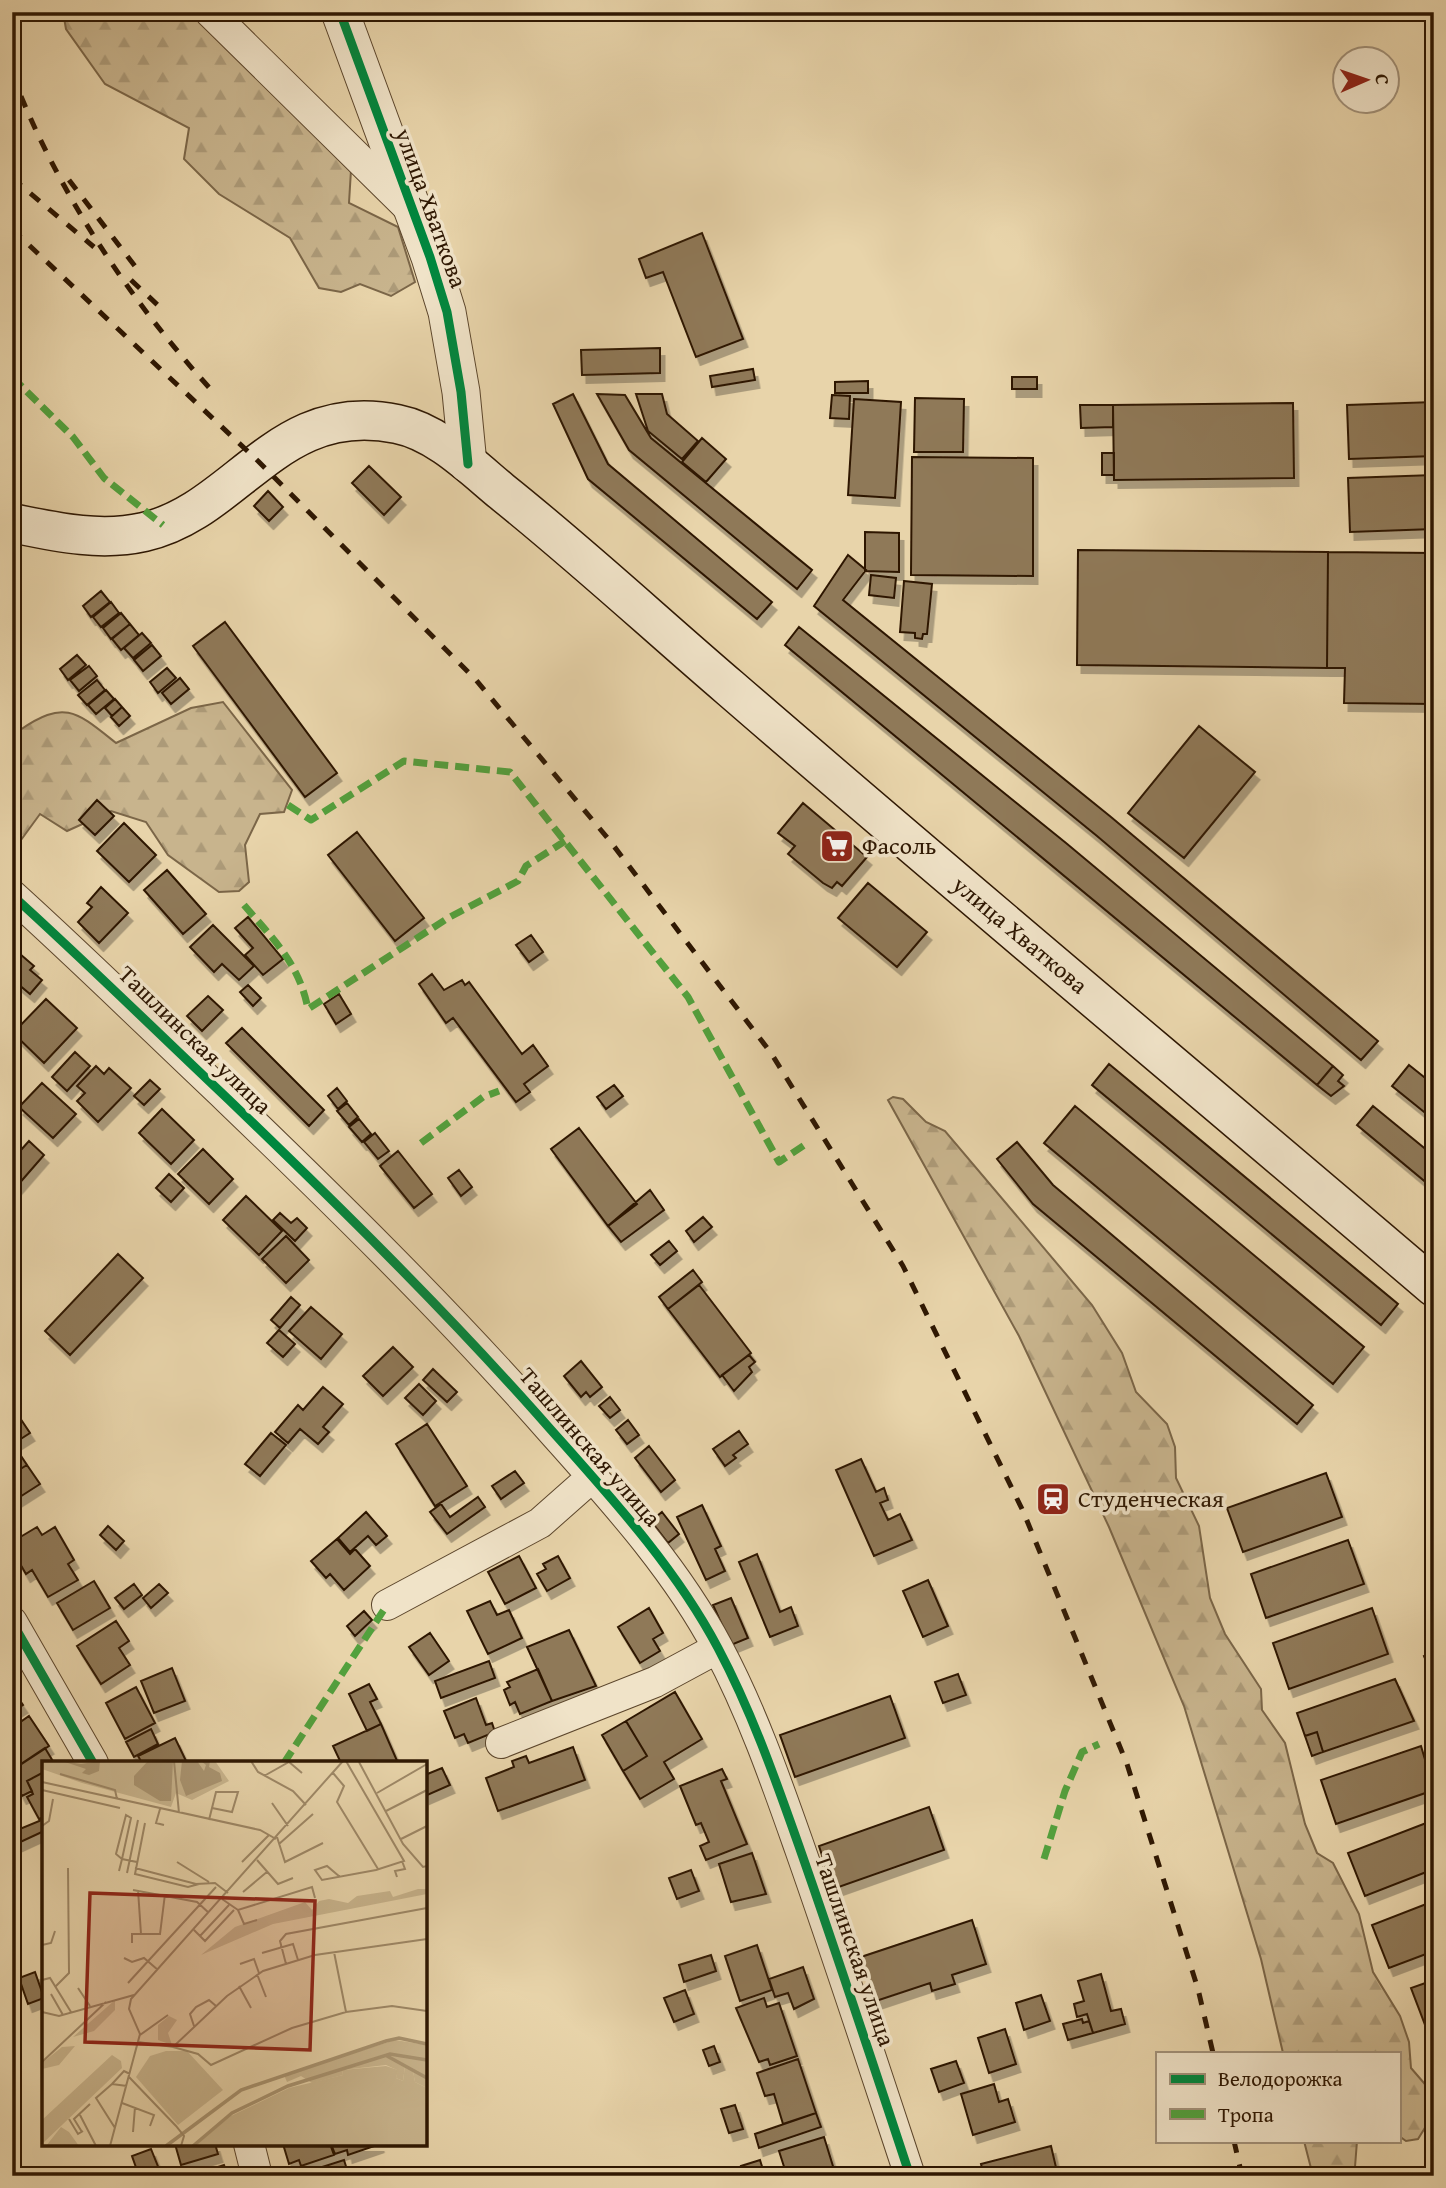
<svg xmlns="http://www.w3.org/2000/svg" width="1446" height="2188" font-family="'Gentium Book Plus',serif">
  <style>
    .forest { fill: url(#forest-firs); stroke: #7b6648; stroke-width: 2 }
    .building { fill: #8f7959; stroke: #2e1702; stroke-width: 2; filter: url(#shadow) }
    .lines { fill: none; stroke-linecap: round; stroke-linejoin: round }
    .minor-casing { stroke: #5c462c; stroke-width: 32 }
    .tertiary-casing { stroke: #5c462c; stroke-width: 39 }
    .secondary-casing { stroke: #2e1702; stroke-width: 41 }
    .minor { stroke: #f0e3c8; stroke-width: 30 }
    .tertiary { stroke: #f0e3c8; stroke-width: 37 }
    .secondary { stroke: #f0e3c8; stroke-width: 38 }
    .rail { stroke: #2e1702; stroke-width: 5; stroke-dasharray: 12 12; stroke-linecap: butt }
    .quiet { stroke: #52a13d; stroke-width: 7; stroke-dasharray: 14 7; stroke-linecap: butt }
    .cycleway-casing { stroke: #f0e3c8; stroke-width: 13 }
    .cycleway { stroke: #00873e; stroke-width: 9 }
    .labels { text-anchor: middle; stroke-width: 7; stroke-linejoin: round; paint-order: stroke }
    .street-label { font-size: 24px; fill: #2e1702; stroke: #f0e3c8 }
    .poi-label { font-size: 24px; fill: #2e1702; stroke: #f0e3c8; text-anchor: start }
    .inset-river { fill: none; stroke: #a99471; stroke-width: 3.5 }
    .inset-road { fill: none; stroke: #9e8867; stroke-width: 2 }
    .view { fill: #8f2418; fill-opacity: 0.15; stroke: #8f2418; stroke-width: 3.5 }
    .inset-edge { fill: none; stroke: #2e1702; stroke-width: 3.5 }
  </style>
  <defs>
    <pattern id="forest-firs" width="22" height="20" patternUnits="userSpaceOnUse" patternTransform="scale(1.75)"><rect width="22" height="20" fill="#c8b48d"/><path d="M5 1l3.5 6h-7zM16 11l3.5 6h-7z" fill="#ac9a78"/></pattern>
    <filter id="shadow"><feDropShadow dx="4.5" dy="8" stdDeviation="0" flood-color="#0004"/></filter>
  </defs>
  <rect width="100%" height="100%" fill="#e8d4aa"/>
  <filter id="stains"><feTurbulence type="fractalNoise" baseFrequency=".00286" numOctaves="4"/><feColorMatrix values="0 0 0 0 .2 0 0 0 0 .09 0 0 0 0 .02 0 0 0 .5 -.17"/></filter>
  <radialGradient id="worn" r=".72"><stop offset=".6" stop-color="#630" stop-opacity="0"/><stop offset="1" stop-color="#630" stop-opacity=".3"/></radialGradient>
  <path class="forest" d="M63,12H193L351,170L349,203L398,227L415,282L391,296L360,284L341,292L319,288L290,238L219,194L184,159L189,128L105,84L66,29Z
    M223,702L292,790L284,812L260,814L245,845L249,882L239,891L219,892L168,855L146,822L111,811L67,831L40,814L21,840L12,843V763L17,759L20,730C65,699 77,712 116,743L191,708Z
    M893,1097L903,1099L926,1122L945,1131L1092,1305L1122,1353L1136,1392L1167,1424L1175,1447L1176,1478L1199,1526L1210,1598L1225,1634L1261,1689L1262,1710L1285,1743L1305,1824L1317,1853L1333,1863L1359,1914L1373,1972L1400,2016L1409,2042L1411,2068L1430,2090L1431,2118L1418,2139L1406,2141L1399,2136V2053H1283L1261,1959L1184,1706L1109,1527L1019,1336L888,1100Z
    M1304,2141H1357L1355,2167L1361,2176H1313Z"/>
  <path class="building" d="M702,233L743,339L696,357L663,272L646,278L639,259Z
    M660,348V373L582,375L581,350Z
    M753,369L755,380L712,387L710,376Z
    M1012,377H1037V389H1012Z
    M868,381V393H835V382Z
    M573,394L608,464L772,602L757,619L588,479L553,404Z
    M597,394L625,395L651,438L812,570L797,589L629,450Z
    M636,394H662L667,414L698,441L682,459L648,431Z
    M832,395L850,396L849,419L830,418Z
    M915,398L964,399L963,452H914Z
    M854,399L901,402L895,498L848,495Z
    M1434,402V456L1349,459L1347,405Z
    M1293,403L1294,478L1114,480L1113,405Z
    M1080,405H1113V427L1081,428Z
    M702,438L726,459L706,482L682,462Z
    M1102,453H1114V475H1102Z
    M912,457L1033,458V576L911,575Z
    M369,466L401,497L384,515L352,483Z
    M1434,475V529L1350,532L1348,478Z
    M268,491L283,507L269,521L254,506Z
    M865,532L899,533V572L865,571Z
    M1078,550L1328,552L1327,668L1077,665Z
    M1328,552L1434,553V704L1344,703L1345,668H1327Z
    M848,555L866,570L843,600L1111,817L1378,1041L1361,1060L1097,836L814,606Z
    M871,575L896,578L894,598L869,595Z
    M904,581L932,584L927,634H923L922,639L915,638V633L900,632Z
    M101,591L110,602L91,617L83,606Z
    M111,602L119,613L101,627L93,617Z
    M121,613L130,624L111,639L103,628Z
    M225,622L337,773L305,797L193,646Z
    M130,624L139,635L121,650L112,639Z
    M799,627L1066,843L1333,1066L1317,1085L785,645Z
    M142,633L151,643L133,658L124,648Z
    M152,645L161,656L143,671L134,660Z
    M77,655L86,665L68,680L60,669Z
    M89,666L97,676L79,691L70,680Z
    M167,668L176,678L158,693L150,682Z
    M180,678L189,689L171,704L162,693Z
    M97,680L105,690L87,705L78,695Z
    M106,690L114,699L96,714L88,705Z
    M115,699L122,707L112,716L105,708Z
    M122,707L130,716L119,726L111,717Z
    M1199,726L1255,772L1184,858L1128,813Z
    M97,800L114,816L95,835L79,820Z
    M803,803L867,857L842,886L837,882L832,888L823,883L788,854L795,846L778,833Z
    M124,823L156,855L129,882L97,851Z
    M357,832L424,918L395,941L328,855Z
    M167,870L206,914L183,934L144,890Z
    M868,883L927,932L897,967L838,918Z
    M101,887L128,913L99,943L78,922L92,907L87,903Z
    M248,917L283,959L263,975L245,955L253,948L235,928Z
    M213,925L254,966L239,980L222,964L214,972L190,947Z
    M531,935L543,952L529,962L516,945Z
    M20,954L34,966L30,970L42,980L30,994L12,979V963Z
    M432,974L444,990L462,980L465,985L469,982L522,1054L533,1045L548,1066L524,1084L530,1092L516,1102L453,1018L446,1023L419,984Z
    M248,985L261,998L253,1006L240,992Z
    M339,994L351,1014L336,1024L324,1004Z
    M208,996L223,1010L202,1031L187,1016Z
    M46,999L77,1028L44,1063L13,1033Z
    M242,1028L324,1110L309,1126L226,1043Z
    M75,1052L90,1066L67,1091L52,1077Z
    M1109,1064L1398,1304L1381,1325L1092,1085Z
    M1409,1065L1434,1085V1120L1392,1086Z
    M96,1066L104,1074L109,1068L131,1088L98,1122L77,1101L85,1093L77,1086Z
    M1333,1066L1343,1075L1338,1081L1344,1086L1331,1096L1317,1085Z
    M150,1080L160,1089L144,1105L134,1096Z
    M42,1083L76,1114L53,1138L19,1107Z
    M614,1085L623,1096L606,1109L597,1097Z
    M337,1088L347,1101L338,1109L328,1096Z
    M347,1103L358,1117L349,1125L337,1111Z
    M1075,1106L1364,1347L1333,1384L1044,1143Z
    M1373,1106L1434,1156V1189L1357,1125Z
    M162,1109L194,1140L171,1164L139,1133Z
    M359,1119L371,1134L362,1142L349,1127Z
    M579,1128L637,1204L608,1226L551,1149Z
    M375,1133L389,1151L378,1159L364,1142Z
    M29,1141L44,1155L17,1186L12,1182V1160Z
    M1017,1142L1053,1185L1313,1405L1297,1424L1033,1204L997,1159Z
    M203,1149L233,1179L209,1204L178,1174Z
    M398,1151L432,1194L414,1208L380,1166Z
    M459,1170L472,1187L461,1196L448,1178Z
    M169,1174L184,1188L171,1202L156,1188Z
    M650,1190L664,1210L621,1242L608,1226Z
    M246,1196L282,1231L259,1255L223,1220Z
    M280,1213L291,1223L297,1218L307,1228L295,1241L273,1220Z
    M703,1217L712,1227L694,1242L686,1231Z
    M286,1236L309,1260L286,1283L262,1259Z
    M669,1241L677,1251L660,1265L651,1255Z
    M118,1254L143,1278L70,1355L45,1331Z
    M693,1270L702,1282L668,1309L659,1297Z
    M699,1285L751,1353L720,1377L668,1309Z
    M291,1297L300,1305L280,1328L271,1320Z
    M311,1307L342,1334L321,1359L289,1331Z
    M279,1330L295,1344L283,1357L267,1343Z
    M393,1347L413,1367L383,1396L363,1376Z
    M749,1355L755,1362L749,1367L752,1372L734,1391L722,1375Z
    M581,1361L602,1387L590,1397L586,1392L581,1397L564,1376Z
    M433,1369L457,1392L447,1402L423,1380Z
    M419,1384L436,1401L423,1415L405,1398Z
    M323,1387L343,1404L323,1427L329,1432L318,1444L300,1429L288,1443L275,1432L298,1405L303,1410Z
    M610,1397L620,1410L610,1418L599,1406Z
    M16,1412L30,1433L13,1444L27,1465L12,1474V1414Z
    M628,1420L639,1435L627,1444L616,1430Z
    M427,1424L467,1486L435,1506L396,1444Z
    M739,1431L748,1444L733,1455L736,1458L725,1466L713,1449Z
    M271,1433L286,1445L260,1476L245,1464Z
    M649,1446L675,1480L661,1492L635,1458Z
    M861,1459L876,1492L884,1488L888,1500L880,1503L888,1520L900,1514L912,1540L874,1556L836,1470Z
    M27,1465L40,1484L12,1502V1474Z
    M515,1471L524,1483L501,1499L492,1486Z
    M1326,1473L1342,1517L1243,1552L1227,1508Z
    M478,1497L485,1507L447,1534L430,1512L441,1504L450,1517Z
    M702,1505L721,1546L715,1549L725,1571L706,1580L677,1517Z
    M366,1512L387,1536L376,1545L368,1536L350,1552L338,1538Z
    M662,1512L679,1534L668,1543L651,1521Z
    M108,1526L124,1541L116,1550L100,1535Z
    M37,1527L42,1535L55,1527L74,1560L68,1564L78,1580L48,1597L32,1570L26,1574L12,1550V1542Z
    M337,1539L350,1554L355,1549L370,1566L344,1590L330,1574L326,1578L311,1561Z
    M1348,1540L1364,1584L1266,1618L1251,1574Z
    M757,1554L780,1612L791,1607L798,1626L770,1637L739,1562Z
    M519,1556L536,1588L505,1604L488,1572Z
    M558,1556L570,1578L547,1591L537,1574L546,1569L543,1564Z
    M928,1580L948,1626L923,1637L903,1591Z
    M94,1581L110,1608L73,1630L57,1603Z
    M134,1584L142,1595L124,1609L115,1598Z
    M159,1584L168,1593L151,1608L143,1598Z
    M731,1598L748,1638L731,1645L713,1605Z
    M490,1601L497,1615L509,1610L522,1638L488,1654L467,1611Z
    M649,1608L663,1633L653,1639L660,1651L640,1663L618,1627Z
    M1372,1608L1388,1654L1289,1689L1273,1643Z
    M364,1611L372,1620L355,1636L347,1626Z
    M116,1621L129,1641L119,1648L130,1665L101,1684L77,1646Z
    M569,1630L596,1686L552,1701L527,1647Z
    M430,1633L449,1661L429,1675L409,1647Z
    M1434,1652V1681L1424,1656Z
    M489,1661L495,1678L441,1698L435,1681Z
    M172,1668L185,1701L154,1713L141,1681Z
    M538,1669L552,1701L520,1714L515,1702L510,1705L504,1690L510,1687L507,1682Z
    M958,1674L966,1695L943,1703L935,1682Z
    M1395,1679L1414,1721L1323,1752L1317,1732L1305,1736L1297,1713Z
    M369,1684L377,1699L370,1702L381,1724L367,1731L349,1694Z
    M136,1687L155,1723L125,1739L106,1703Z
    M12,1689L23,1705L12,1712Z
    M675,1692L702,1739L664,1762L674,1779L640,1799L623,1771L647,1756L626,1721Z
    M890,1696L905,1738L795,1777L780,1735Z
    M476,1698L486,1725L492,1723L495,1732L468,1743L464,1734L455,1738L444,1711Z
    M29,1716L49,1746L14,1769L12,1728Z
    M626,1721L647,1756L623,1771L602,1735Z
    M381,1724L398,1763H341L333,1746Z
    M151,1729L158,1744L134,1757L126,1742Z
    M1317,1732L1323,1752L1312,1756L1305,1736Z
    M175,1738L187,1763H142L138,1756Z
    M1421,1746L1434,1790L1336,1824L1321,1780Z
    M573,1747L585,1780L498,1811L486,1778L514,1767L512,1761L526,1756L529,1763Z
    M45,1748L54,1763H44V1772L27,1781L32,1791L22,1796L12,1777V1770Z
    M442,1768L450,1785L425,1796V1775Z
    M722,1769L727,1779L721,1781L747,1844L706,1860L700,1846L709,1842L701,1823L696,1825L680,1786Z
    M44,1772V1817L39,1819L27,1797L33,1794L27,1781Z
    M929,1807L944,1850L833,1889L819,1846Z
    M12,1812L20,1829L44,1819V1831L14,1845Z
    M1434,1820V1869L1365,1896L1348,1853Z
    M752,1853L766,1894L731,1902L719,1864Z
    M691,1870L699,1891L677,1899L669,1878Z
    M1434,1901V1951L1389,1968L1372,1925Z
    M972,1920L986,1964L952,1975L955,1984L932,1991L930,1983L876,2001L861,1957Z
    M757,1945L772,1990L740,2001L725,1956Z
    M711,1955L716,1971L684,1982L679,1965Z
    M803,1967L814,1999L794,2009L788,1993L775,1997L769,1979Z
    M35,1972L44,1998L28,2004L19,1978Z
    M1101,1974L1111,2011L1121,2009L1125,2024L1093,2033L1087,2014L1077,2017L1074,2004L1084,2001L1078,1981Z
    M1434,1980V2028L1427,2030L1411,1988Z
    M685,1990L694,2014L674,2022L664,1998Z
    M1041,1995L1050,2021L1024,2030L1016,2003Z
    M764,1998L767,2007L779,2003L797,2056L770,2065L768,2059L759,2062L736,2008Z
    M1082,2019L1083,2023L1089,2021L1093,2033L1068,2040L1063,2024Z
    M1005,2029L1016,2064L989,2073L978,2038Z
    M714,2046L720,2062L709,2066L703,2050Z
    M798,2059L816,2113L783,2124L774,2094L765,2096L757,2073Z
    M956,2061L964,2083L939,2092L931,2069Z
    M994,2084L999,2102L1008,2099L1015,2122L973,2135L961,2094Z
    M735,2105L743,2129L729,2133L721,2109Z
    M816,2113L821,2127L759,2148L755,2134Z
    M824,2137L836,2176H787L779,2151Z
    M175,2144H215L218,2154L181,2165Z
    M283,2144H330L334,2155L301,2166L299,2160L289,2164Z
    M331,2144H380L348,2155L347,2150L335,2154Z
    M1051,2146L1058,2176H984L981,2164Z
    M151,2149L159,2169L139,2176L132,2156Z
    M344,2160L349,2176H297V2175Z
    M760,2160L765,2176H744L741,2166Z
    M224,2165L228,2176H191Z"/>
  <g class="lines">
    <g class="minor-casing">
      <path id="minor" d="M210,12L411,210
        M12,895C86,962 156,1031 228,1099C334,1201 439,1304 537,1414C602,1488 672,1561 718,1648C752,1712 776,1781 800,1849C838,1957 874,2067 910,2176
        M387,1605L540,1523L592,1477
        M12,1622L93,1763
        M501,1743L655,1682L718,1648
        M249,2144L257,2176"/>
    </g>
    <g class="tertiary-casing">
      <path id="tertiary" d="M340,12L430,257L447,312L461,392L468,464"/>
    </g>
    <g class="secondary-casing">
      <path id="secondary" d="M12,523C56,532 100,542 144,532C238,511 278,399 397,424C437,432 471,466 501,491C580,554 653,622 730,688C963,890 1200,1087 1434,1287"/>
    </g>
    <use href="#minor" class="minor"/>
    <use href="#tertiary" class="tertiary"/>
    <use href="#secondary" class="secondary"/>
    <path class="rail" d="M12,74C58,193 129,300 215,394
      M12,178L94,247
      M69,180L141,274
      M12,229L258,461L476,680L610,841L771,1053L903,1266L1023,1511L1127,1764L1198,1989L1213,2053
      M131,280L164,311
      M1234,2141L1242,2176"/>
    <path class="quiet" d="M12,377L73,437L104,478L163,525
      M288,805L311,820L404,761L510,772L688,997L779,1162L806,1144
      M244,905C273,939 299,963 308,1009L448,918L518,881L526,866L565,841
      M421,1143L483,1097L499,1091
      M284,1763L387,1605
      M1044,1859L1065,1791L1082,1752L1099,1744"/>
    <g class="cycleway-casing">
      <path id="cycleway" d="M340,12L430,257L447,312L461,392L468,464
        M12,895C86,962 156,1031 228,1099C334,1201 439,1304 537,1414C602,1488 672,1561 718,1648C752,1712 776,1781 800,1849C838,1957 874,2067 910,2176
        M12,1622L93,1763"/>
    </g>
    <use href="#cycleway" class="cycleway"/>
  </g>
  <defs>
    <g id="supermarket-square" transform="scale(1.75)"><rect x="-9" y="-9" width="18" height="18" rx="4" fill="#8f2418" stroke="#f0e3c8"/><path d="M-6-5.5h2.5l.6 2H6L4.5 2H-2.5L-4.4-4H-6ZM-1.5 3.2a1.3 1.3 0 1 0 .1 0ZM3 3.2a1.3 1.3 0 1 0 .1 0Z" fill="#fff"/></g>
    <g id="station-square" transform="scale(1.75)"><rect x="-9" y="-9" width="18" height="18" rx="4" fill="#8f2418" stroke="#f0e3c8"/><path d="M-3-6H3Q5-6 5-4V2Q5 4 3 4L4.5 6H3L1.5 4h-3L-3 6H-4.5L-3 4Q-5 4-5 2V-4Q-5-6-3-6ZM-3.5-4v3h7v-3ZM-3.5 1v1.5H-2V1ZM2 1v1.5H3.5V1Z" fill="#fff"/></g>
  </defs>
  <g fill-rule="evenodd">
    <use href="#supermarket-square" x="837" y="846"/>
    <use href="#station-square" x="1053" y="1499"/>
  </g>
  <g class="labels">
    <g class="street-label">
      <text transform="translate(431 208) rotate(70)" y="8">улица Хваткова</text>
      <text transform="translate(1020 935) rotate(40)" y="8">улица Хваткова</text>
      <text transform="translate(195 1040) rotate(44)" y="8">Ташлинская улица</text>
      <text transform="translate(590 1447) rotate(49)" y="8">Ташлинская улица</text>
      <text transform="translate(855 1950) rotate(71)" y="8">Ташлинская улица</text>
    </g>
    <g class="poi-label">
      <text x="862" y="854">Фасоль</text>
      <text x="1078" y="1507">Студенческая</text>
    </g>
  </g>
  <g transform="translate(42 1761)">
    <rect width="385" height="385" fill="#e8d4aa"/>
    <path d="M0,0H173L187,20L150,39L134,32L129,46L40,22L0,8ZM344,305L356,309L354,317L361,320L363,305L371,310L373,321L385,327V385H152L189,355L247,327L301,314L300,309Z" fill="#c8b48d"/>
    <path d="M376,128H385V133L231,163L159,194L193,166L263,141L270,149L277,140L287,138L306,142L315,135L348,130L351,136ZM73,239V249L52,270L31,276ZM127,255L135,259L126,272L130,284L116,279V264ZM33,285L17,304L0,308V302L20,286ZM70,294L79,300L80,307L0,383V359Z" fill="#c8b48d"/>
    <path d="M124,290H145L181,329L136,364L94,316L108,295Z" fill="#c8b48d"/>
    <path d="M353,279L385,284V327L373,321L371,310L363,305L361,320L354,317L355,309L344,304L300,309L301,314L270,322L259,315L245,321L242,314ZM19,366L27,371L37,385H4Z" fill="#c8b48d"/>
    <path d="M20,0L39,3L58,0L57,10L47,14L40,12L44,8ZM106,0H131L129,40H118L92,24V15ZM140,0H155L162,10L164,4L159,0H168L167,6L178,12L180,20L144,35L138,19Z" fill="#a99471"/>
    <path class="inset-river" d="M345,295L385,317M124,385L199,329L344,280L357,277L385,283M151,385L190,352L246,325L348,293L385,299"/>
    <path class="inset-road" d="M132,0L137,52M209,0L216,11L251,30L264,44M317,1L361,83L381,106L385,105M291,12L302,25L295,41L336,108M18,13L73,29L75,38M222,15L247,1L260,12M0,21L218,69L234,78M0,29L78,47M335,32L385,3M230,42L246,65M118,48L114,62L122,64M344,50L385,29M167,59L174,31H196L190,51L170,47M103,62L93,113L146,126L157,123M0,65L7,60L11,38M235,76L243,101L281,82M359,78L385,65M237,83L271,53M215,99L236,123L251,117M135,101L167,121M200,101L227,74M93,107L154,123L173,122L186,132M77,110L80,98L89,57L84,54L74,93L80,98L95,101M85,112L96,59M298,116L285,105L273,109L280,119L334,109L362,100L304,0M355,116L353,110L363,108L360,100M91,129L155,141L167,152M96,129L99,173M201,131L226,110M180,138L196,149L270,126L273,137M196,149L202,163L215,159M152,169L163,180L192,149M158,175L187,144M90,182V173H118L123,133M0,184L9,182L13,170M292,191L304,251M220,192L251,183L256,199M82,197L90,201L102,197L116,209M198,203L212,198L217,212M244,203L238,180L244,173L385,147M215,213L224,236M0,219L8,217L29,251M86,222L174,126M14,225L27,212L26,107M197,225L209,247M36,227L48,245M9,233L21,254M0,251L17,255L92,234M152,265L148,253L154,246L167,239L174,245M98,274L126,254M96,281L131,286L185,235L221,210L273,194L385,178M131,286L156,293L169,304L250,267L304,251L350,245L385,250M0,301L64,241M87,316L134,365L142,375L139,385M70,323L82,310L88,313M80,342L112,354L108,365M38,354L54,385M27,358L36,373L41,370M73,367L54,337L70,323L85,325M40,371L32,358L48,343M91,371L93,346M68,385L98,273L87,248L89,238L301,0"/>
    <path class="view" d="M48,132L273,140L268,289L43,281Z"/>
    <rect width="385" height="385" class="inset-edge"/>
  </g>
  <rect width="1446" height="2188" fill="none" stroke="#e8d4aa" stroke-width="42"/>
  <rect x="14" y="14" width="1418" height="2160" fill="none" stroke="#2e1702" stroke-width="3.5"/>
  <rect x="21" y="21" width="1404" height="2146" fill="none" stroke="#2e1702" stroke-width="2"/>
  <rect x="1156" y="2052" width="245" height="91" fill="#f0e3c8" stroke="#a29179" stroke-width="2"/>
  <rect x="1170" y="2074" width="35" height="10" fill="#00873e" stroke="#a29179" stroke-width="2"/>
  <text x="1218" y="2086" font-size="21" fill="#2e1702">Велодорожка</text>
  <rect x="1170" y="2109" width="35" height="10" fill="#52a13d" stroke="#a29179" stroke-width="2"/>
  <text x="1218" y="2122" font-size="21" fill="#2e1702">Тропа</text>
  <g transform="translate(1366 80) rotate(88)"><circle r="33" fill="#f0e3c8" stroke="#a29179" stroke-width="2"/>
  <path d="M0-5L12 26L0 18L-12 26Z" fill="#8f2418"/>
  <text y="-10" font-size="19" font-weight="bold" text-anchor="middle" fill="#2e1702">С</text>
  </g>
  <rect width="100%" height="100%" filter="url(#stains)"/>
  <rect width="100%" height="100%" fill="url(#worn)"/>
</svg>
